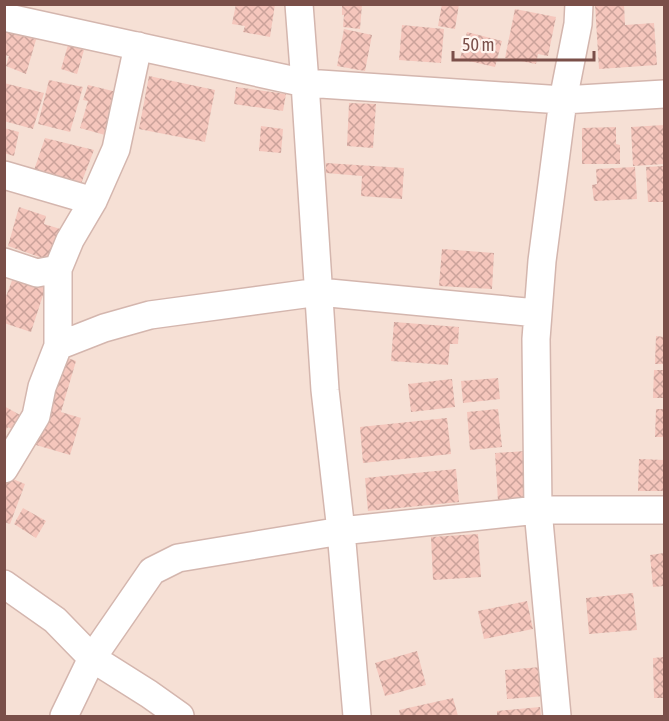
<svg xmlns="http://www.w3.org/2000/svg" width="669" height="721" font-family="'Asap Condensed',sans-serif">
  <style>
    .residential { fill: #f6e0d5 }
    .building { fill: url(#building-cross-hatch) }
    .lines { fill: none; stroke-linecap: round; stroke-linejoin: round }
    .minor-casing { stroke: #d4b6ae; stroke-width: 30 }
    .minor { stroke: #fff; stroke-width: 27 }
  </style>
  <defs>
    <pattern id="building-cross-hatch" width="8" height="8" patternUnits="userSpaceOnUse" patternTransform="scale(1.5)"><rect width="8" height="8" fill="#f5c6bc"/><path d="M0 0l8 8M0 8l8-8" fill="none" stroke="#cba39b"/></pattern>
  </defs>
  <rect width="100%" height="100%" fill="#fef0e7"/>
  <path class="residential" d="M5,5H664V716H5Z"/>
  <path class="building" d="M236,4H275L270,37L243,32L245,26L232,24Z
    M342,4H362L360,29L343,27L344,15H342Z
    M442,4H459L455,29L438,26Z
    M595,4H624L625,25L654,23L657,65L599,69Z
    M515,9L556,17L548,56L538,54L536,64L505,58Z
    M402,25L444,29L441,63L399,60Z
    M4,26L38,33L26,74L6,66L9,56L4,55Z
    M344,29L372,35L365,71L337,66Z
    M467,32L502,41L495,67L460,59Z
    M68,45L84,50L77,74L61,69Z
    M149,76L215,90L205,142L139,129Z
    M49,80L83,87L70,132L38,124Z
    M4,83L44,93L33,129L4,121Z
    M88,85L117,92L105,135L80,128L88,101L83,100Z
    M236,87L286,94L283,111L234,104Z
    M349,103L376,104L373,148L347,146Z
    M664,125V164L633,166L631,127Z
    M261,126L283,129L281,153L259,151Z
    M616,127V144L620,145V164H582V128Z
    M4,128L19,132L14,156L4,153Z
    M45,138L94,150L79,189L32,176Z
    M326,163L404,168L402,199L361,196L362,176L326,173Z
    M664,166V202H648L646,167Z
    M635,167L637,199L594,201L592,185L597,184L596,169Z
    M19,207L46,216L44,224L67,231L51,261L8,246Z
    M442,249L494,253L492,289L439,286Z
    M14,275L46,286L31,332L4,323V302Z
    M394,322L459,327L458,344H450L448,365L391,361Z
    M656,336L664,337V364H655Z
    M62,356L76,361L61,412L81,418L70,455L36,445Z
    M654,370H664V398H653Z
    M498,378L500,399L463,403L461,381Z
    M452,379L455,407L411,412L408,384Z
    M4,406L20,415L12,429L8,427L4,433Z
    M498,409L502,447L470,450L467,412Z
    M656,409H664V437H655Z
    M447,418L451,454L363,463L360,427Z
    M525,451L527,500L498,501L495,453Z
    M639,459L664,460V491H638Z
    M456,469L459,502L368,511L365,478Z
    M8,477L25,484L10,524L4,522V488Z
    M23,508L46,521L36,538L14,524Z
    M478,534L481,577L433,580L431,537Z
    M664,553V586L653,587L650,555Z
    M633,593L637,630L589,634L586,598Z
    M527,601L533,629L484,639L478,611Z
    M417,651L426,685L385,696L375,663Z
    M664,657V698H654L653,658Z
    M541,667L544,696L507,699L505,670Z
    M453,698L458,716H400L399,710Z
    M540,707L541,716H497V711Z"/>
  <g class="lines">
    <g class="minor-casing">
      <path id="minor" d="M299,4L305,83L325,390L341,531L357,716
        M4,17L305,83L563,100L664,94
        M4,175L93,201
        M4,262L37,273L58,269
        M58,346L104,328L150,315L319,292L537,313
        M4,469L36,416L42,387L58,346V269L70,240L93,201L116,149L138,46
        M4,584L55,620L92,658L149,694L180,716
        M64,716L92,658L152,571L178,558L341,531L538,510H664
        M557,716L538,510L536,339L542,261L563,100L578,24L579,4"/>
    </g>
    <use href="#minor" class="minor"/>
  </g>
  <rect width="669" height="721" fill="none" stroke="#7a4f49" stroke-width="12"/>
  <path d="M453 51v9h141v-9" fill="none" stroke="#7a4f49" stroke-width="3"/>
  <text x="462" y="51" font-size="18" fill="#7a4f49" stroke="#fff5ef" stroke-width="4.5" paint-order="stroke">50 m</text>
</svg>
